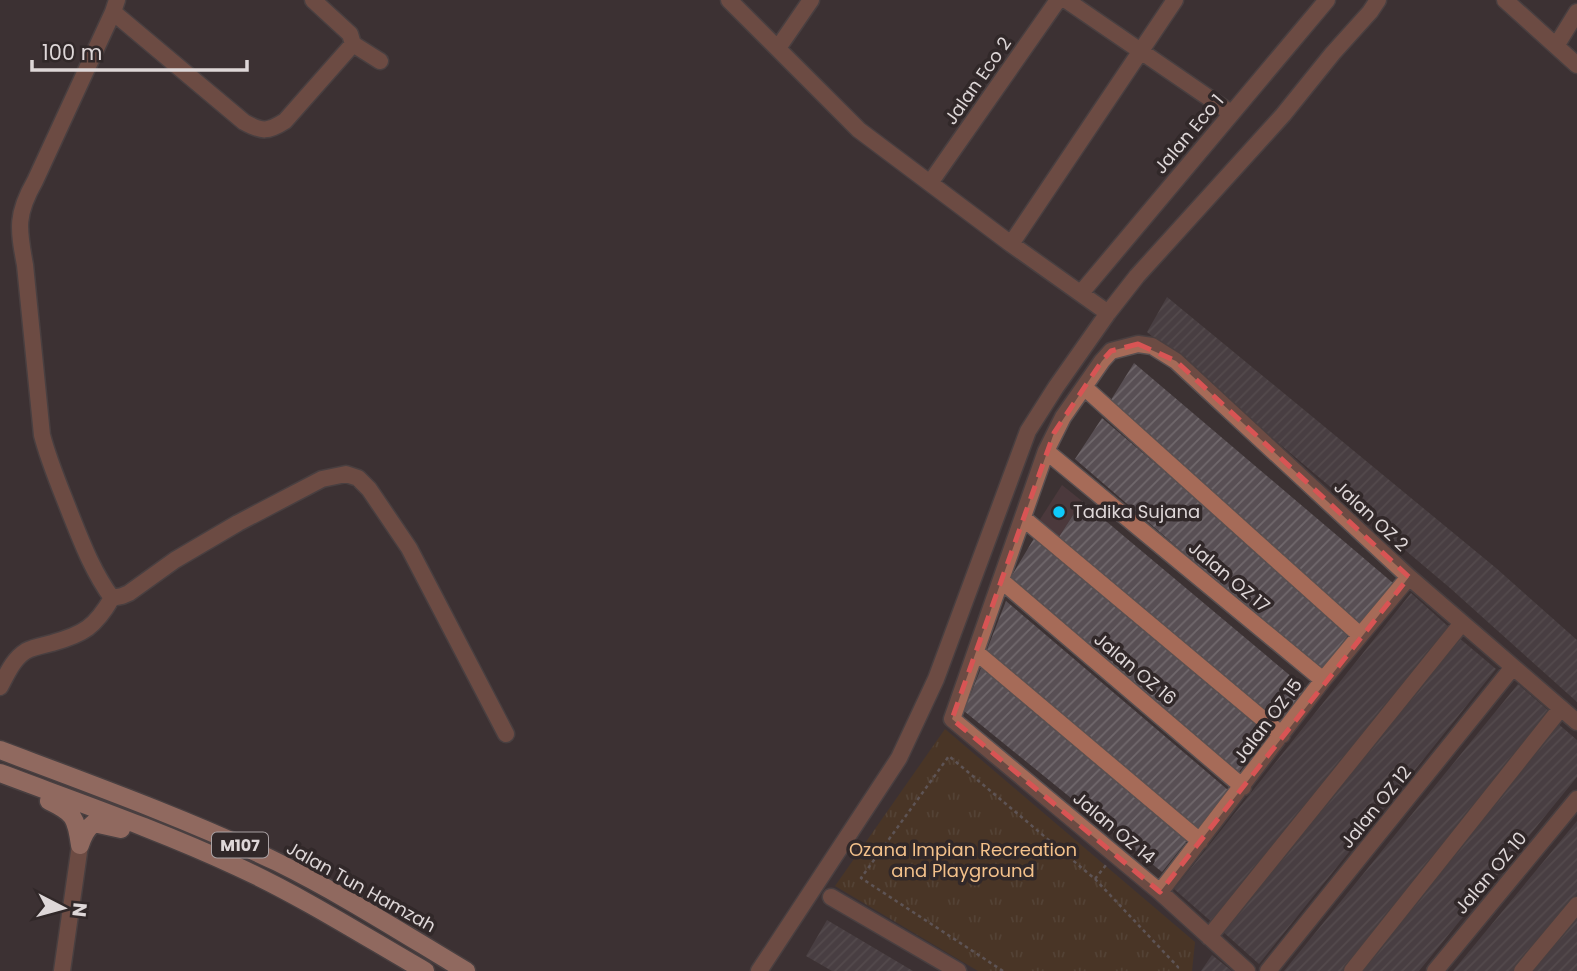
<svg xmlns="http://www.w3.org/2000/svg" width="1577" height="971" font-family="Poppins,sans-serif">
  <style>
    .built { fill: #4b393c }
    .park { fill: url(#park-tufts) }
    .building { fill: url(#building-hatch) }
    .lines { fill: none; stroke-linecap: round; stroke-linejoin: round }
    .minor-casing { stroke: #595051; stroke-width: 19 }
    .major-casing { stroke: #595051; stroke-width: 21 }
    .path { stroke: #877e7f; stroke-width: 2.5; stroke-dasharray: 3.5 3.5; stroke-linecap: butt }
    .minor { stroke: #a66b58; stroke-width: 16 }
    .major { stroke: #f7ae96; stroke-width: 18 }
    .marked { fill: none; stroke: #d85454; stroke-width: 5; stroke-dasharray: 14 9; stroke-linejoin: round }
    .poi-dot { fill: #0ecafa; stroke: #312829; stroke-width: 2.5 }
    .labels { text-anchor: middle; stroke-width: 7; stroke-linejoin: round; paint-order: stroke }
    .shield { fill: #312829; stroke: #aaa2a4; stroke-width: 2 }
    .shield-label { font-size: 16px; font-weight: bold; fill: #ded7d8 }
    .street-label { font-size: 18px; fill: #ded7d8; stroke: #312829 }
    .poi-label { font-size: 18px; fill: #ded7d8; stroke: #312829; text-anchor: start }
    .park-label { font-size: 18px; fill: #f3c18b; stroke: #312829 }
  </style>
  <defs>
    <pattern id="park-tufts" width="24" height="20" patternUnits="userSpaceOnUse" patternTransform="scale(1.75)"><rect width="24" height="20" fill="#593b17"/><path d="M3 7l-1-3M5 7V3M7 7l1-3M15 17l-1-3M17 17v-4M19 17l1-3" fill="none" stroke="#705738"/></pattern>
    <pattern id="building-hatch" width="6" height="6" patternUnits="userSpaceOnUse" patternTransform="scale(1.75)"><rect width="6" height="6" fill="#584f54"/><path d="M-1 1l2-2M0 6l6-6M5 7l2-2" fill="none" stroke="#70686c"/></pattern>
  </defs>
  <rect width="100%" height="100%" fill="#3c3233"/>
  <path class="built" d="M1062,485L1082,501L1057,540L1037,524Z"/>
  <path class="park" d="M945,729L1195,942L1192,971H978L835,886Z"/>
  <path class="building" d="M1167,297L1496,568L1577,640V702L1450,588L1147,332Z
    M1134,363L1393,583L1359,627L1109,403Z
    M1102,418L1351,631L1321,671L1075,459Z
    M1082,501L1305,688L1276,726L1057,540Z
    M1036,535L1268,732L1239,772L1011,577Z
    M1411,593L1451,629L1214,924L1174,889Z
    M1006,601L1228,790L1196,830L986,652Z
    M1458,637L1496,669L1259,964L1221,930Z
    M983,663L1190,837L1162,872L964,711Z
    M1518,684L1549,711L1345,971H1284Z
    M1556,722L1577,740V777L1419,971H1360Z
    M1577,821V895L1514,971H1453Z
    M1577,913V971H1531Z
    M827,920L913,971H832L806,956Z
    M1212,955L1232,971H1201Z"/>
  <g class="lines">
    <g class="minor-casing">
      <path id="minor" d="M729,0L859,130L1011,244L1108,313
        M1066,0L1231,113
        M1505,0L1577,65
        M113,12L244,122C262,132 268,132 285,121L353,44L350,34L313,0
        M353,44L380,61
        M1556,46L1577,12
        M778,48L811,0
        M930,183L1058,0
        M1011,244L1175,0
        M1081,293L1327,0
        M1084,387L1360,635
        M1046,451L1323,680
        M1023,518L1282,735
        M1002,581L1243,787
        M112,598C93,572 82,543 70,513C60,487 49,462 42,435L25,265C18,228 16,214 35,181L113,12L117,0
        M112,598L122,596L129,593L175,560L238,523L322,479L346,474L358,478L369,489L409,548L506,734
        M976,652L1200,841
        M0,687C7,674 13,659 26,651C33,647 44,645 52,643C84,634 95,627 112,598
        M1160,892L1323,680L1409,577
        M831,897L958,971
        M1209,937L1462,623
        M62,971L80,845
        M759,971L899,758L936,679L1028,431L1056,387L1108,313L1137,276L1283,115L1333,53L1370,12L1378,0
        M1247,971L1160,892L952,719L1046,451L1063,417L1102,361L1111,351L1138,344L1152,346L1176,361L1409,577L1577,722
        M1268,971L1513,667
        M1352,971L1561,708
        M1435,971L1577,799
        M1522,971L1577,905"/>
    </g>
    <g class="major-casing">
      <path id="major" d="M0,750C93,785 187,819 277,862C342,894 404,934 466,971
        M0,773C80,803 161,831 238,867C303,897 364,936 425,971
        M49,801C74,813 76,817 80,845
        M80,845C83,836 86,829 94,823L121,829"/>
    </g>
    <path class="path" d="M1095,879L1106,865
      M1003,971L861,878L949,756L1095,879L1178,967L1177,971"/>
    <use href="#minor" class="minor"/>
    <use href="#major" class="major"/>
  </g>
  <path d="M0 0H1577V971H0ZM1138,344L1176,361L1409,577L1160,892L952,719L1054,433L1102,361L1111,351Z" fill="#3c3233" fill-opacity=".55" fill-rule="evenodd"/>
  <path class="marked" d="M1138,344L1176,361L1409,577L1160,892L952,719L1054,433L1102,361L1111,351Z"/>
  <circle class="poi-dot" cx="1059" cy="512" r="7"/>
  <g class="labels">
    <rect class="shield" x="212" y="832.5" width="56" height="25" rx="5"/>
    <g class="shield-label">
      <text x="240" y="851">M107</text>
    </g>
    <g class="street-label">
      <text transform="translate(978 81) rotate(-55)" y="6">Jalan Eco 2</text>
      <text transform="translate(1189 134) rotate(-50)" y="6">Jalan Eco 1</text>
      <text transform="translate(1371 516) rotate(43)" y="6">Jalan OZ 2</text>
      <text transform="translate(1229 577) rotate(40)" y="6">Jalan OZ 17</text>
      <text transform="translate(1135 669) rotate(40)" y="6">Jalan OZ 16</text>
      <text transform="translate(1268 721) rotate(-53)" y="6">Jalan OZ 15</text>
      <text transform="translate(1376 807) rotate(-51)" y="6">Jalan OZ 12</text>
      <text transform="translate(1114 828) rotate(40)" y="6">Jalan OZ 14</text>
      <text transform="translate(1491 873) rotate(-50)" y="6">Jalan OZ 10</text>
      <text transform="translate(361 887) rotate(29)" y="6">Jalan Tun Hamzah</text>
    </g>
    <g class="poi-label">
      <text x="1073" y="518">Tadika Sujana</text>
    </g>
    <g class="park-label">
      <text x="963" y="856">Ozana Impian Recreation<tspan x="963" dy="21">and Playground</tspan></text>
    </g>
  </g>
  <g transform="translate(63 908) rotate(96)" stroke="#312829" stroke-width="5" paint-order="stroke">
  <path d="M0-5L12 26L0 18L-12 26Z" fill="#ded7d8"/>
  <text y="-10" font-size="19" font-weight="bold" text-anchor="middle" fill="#ded7d8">N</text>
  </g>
  <path d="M32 60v10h215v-10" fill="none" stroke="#ded7d8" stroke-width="3.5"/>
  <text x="42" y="60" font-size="21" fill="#ded7d8" stroke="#312829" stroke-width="5" paint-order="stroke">100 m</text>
</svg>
